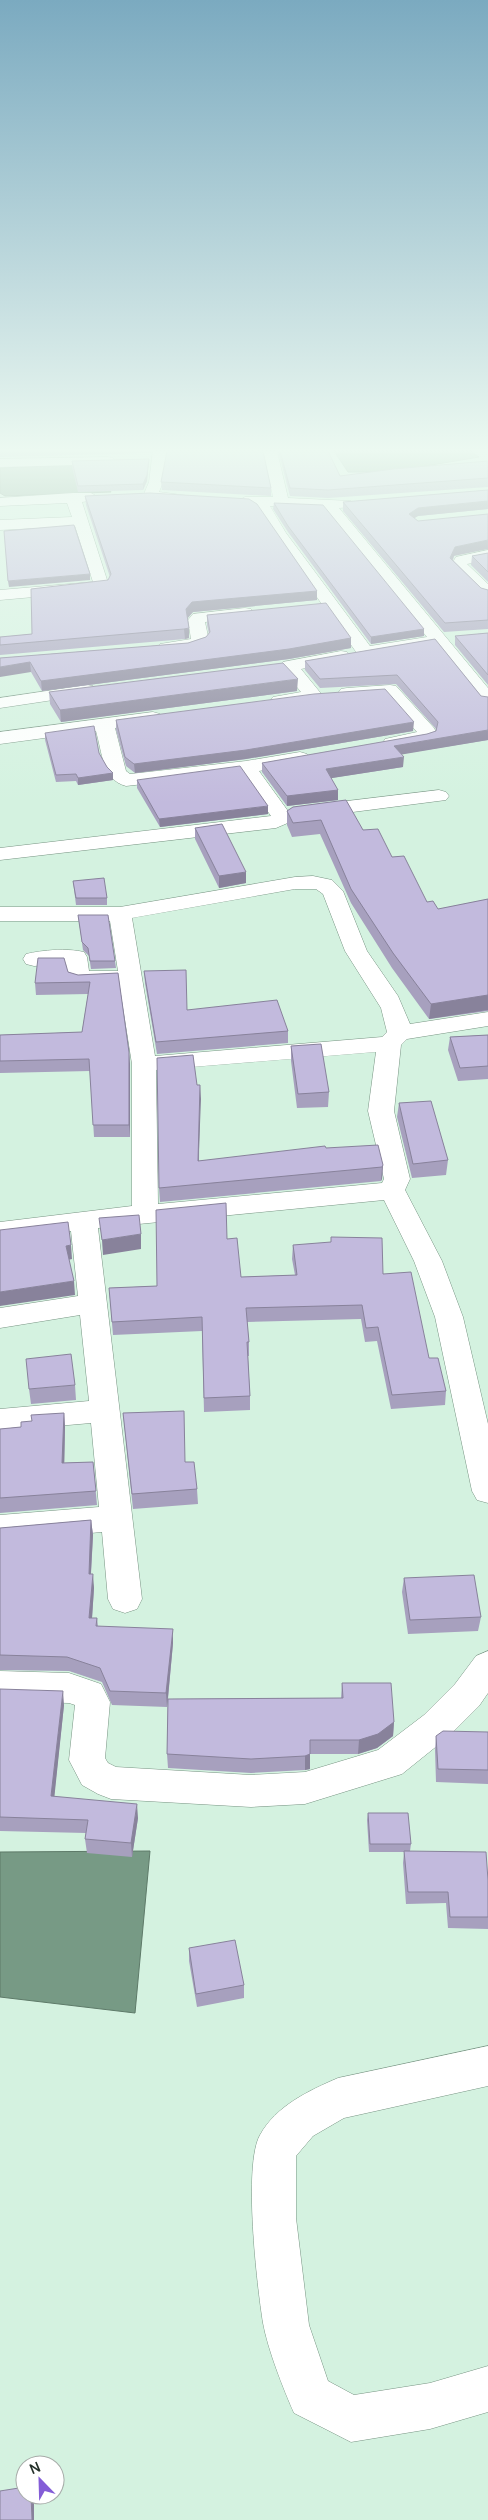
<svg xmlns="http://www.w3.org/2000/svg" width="488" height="2520" font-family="Manrope,sans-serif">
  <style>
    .water { fill: #779a85; stroke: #5e7a69 }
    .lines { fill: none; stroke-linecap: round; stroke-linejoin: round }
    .street-casing { stroke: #789483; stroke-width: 1 }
    .street { fill: #fff; fill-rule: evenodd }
    .wall { fill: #a7a0be }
    .shaded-wall { fill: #88829b }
    .building { fill: #c2badd; stroke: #88829b }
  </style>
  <rect width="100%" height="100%" fill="#d4f2e0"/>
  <path class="water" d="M334,451H471L479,457L390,472H348Z
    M97,464L111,492L5,496L0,493V468Z
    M150,1851L135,2013L0,1997V1852Z"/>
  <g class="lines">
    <g class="street-casing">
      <path id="street" d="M153,451H167L163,482L159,492L189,496L191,499L189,502L145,499L143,496L149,482Z
        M263,451H277L288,498L351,501L354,504L351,507L339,508L488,688V705L482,704L435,646L365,657L359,656L274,537L258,512L250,506L240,504L238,501L245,497H273ZM270,506L322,508L427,637L370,646L286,533Z
        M108,457L113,458L115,461L113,464L0,467V459Z
        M73,493H91L98,497L96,500L82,502L109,586L101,591L0,600V590L93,582L75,526L0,530V520L72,517L67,503L0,506V498Z
        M488,550V560L467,564L488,584V598L482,596L451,565L456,557Z
        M245,608L251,609L253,613L251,617L205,622L209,641L204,647L166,653L160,652L157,648L160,644L191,639L188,620L193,614Z
        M341,651L347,652L350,656L347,660L301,669L323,696L320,700L279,706L273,705L270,701L273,697L301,692L280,666L283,662Z
        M87,685L93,686L96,690L93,694L0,708V698Z
        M390,685L396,686L434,728L436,732L433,740L392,749L385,747L383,743L385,739L417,732L385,696L341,697L338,693L341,689L347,688Z
        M153,712L160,714L162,718L160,722L115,728L126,771L130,774L246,761L300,752L307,754L310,758L307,762L259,771L293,818L290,822L276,828L0,860V848L271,816L241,773L126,786C102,780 102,751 96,731L0,744V732Z
        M439,790L446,792L449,796L446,800L314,817L307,815L304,811L307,807L314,805Z
        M313,876L332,880L343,891L367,951L398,996L410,1024L488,1012V1026L407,1039L401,1045L394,1111L410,1179L405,1190L442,1261L463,1317L488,1424V1503L477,1500L472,1491L435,1317L414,1261L384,1200L98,1228L142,1599L137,1609L125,1613L113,1609L108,1599L102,1532L0,1541V1515L99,1507L91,1423L0,1431V1409L89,1401L80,1315L0,1328V1308L78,1296L71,1231L0,1240V1222L132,1206V1064L119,982L79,985L71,983L68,978L66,964L34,966L26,964L23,959L26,954C43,950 67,948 84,952L87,957L89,971H118L110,921H0V907H120L295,877ZM295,889H316L323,894L345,951L381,1008L387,1032L382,1037L155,1056L132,918ZM376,1052L368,1111L384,1179L382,1183L158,1204L156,1070Z
        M488,1651V1693L479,1706L448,1737L402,1774L305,1804L251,1807L111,1799L98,1794L82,1785L69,1760L75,1705L69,1703L0,1701V1671L69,1673L101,1684L110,1702L105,1758L108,1763L116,1767L251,1775L305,1772L378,1750L424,1715L455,1684L476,1656Z
        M488,2046V2086L344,2118L313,2136L296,2156V2218L309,2325L328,2381L354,2395L430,2383L488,2366V2412L430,2429L351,2442L294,2413C283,2388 268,2350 263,2323C257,2286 243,2165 260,2135C276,2106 308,2091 338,2078Z"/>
    </g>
    <use href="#street" class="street"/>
  </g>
  <path class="wall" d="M0,451H152L151,453L0,457Z
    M278,451H328L340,476L488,461V487L328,498L290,496Z
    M149,459L147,481L143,490L78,492L72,467V461Z
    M161,482L271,488V496L162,490Z
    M488,490V509L418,516L414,518L454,556L453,560L481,588L488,590V629L444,632L343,511V502Z
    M85,496L317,591V600L193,612L187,618L189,638L185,639L0,655V637L32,634L108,580L110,577L86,505Z
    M274,503L424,629V636L371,644L288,532L273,509Z
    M488,553V582L471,565L472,556Z
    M207,615L351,638V648L289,659L42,691L31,672L0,658L188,643L206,637L209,634L207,625Z
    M488,633V685L455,645V636Z
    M435,639L481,696L488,740L401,754L403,767L331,778L338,790V800L287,806L262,772V763L427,734L436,731V729L396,684L320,688L305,670V661Z
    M297,691L61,722L50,704L49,692Z
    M116,720L413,731L246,759L135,773L126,766L116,730Z
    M45,733L99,753L107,767L113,773V780L78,785L76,781L56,782L45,740Z
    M137,780L268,814L160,827L137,788Z
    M287,811L363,830L392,857L427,902L438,909L488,899V1011L429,1019L392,968L351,903L320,834L292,837L287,825Z
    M195,828L246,883L219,888L195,839Z
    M73,881L107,898V905H76Z
    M78,915L115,961L116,968L91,969L89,956L83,950Z
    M144,971L187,1010L288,1031V1043L157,1054L145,983Z
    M68,972L78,975L118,973L129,1052L130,1137H94L90,1071L0,1073V1035L82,1032L88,994L36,995L35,983Z
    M488,1035V1079L458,1081L448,1050L450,1037Z
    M291,1046L329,1092L328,1107L297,1108L291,1061Z
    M197,1085H200L199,1161L326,1148L383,1165L382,1179L381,1181L160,1202L159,1188Z
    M399,1103L448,1160L446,1175L412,1178L397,1117Z
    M227,1239L241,1277L295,1275L292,1259L293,1245L383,1274L446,1391L445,1405L391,1409L377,1341L365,1342L361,1319L247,1322L249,1342V1356H248L250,1396V1410L204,1412L202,1331L113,1335L109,1288L157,1286Z
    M75,1385L76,1400L31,1404L29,1389Z
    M64,1413L65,1427L64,1463L93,1462L97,1505L0,1513V1429L21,1427L32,1421Z
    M123,1413L185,1462L197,1489L198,1504L133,1509Z
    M91,1520L93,1535L91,1574L94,1588L92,1618H97L98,1626L173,1643L168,1699L341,1698L342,1683L394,1722L393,1736L377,1748L358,1754H310V1769L305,1770L251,1773L168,1768L167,1754L168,1700L167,1707L112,1705L102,1682L69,1671L0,1670V1528Z
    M404,1578L481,1617L478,1631L408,1634L402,1592Z
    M0,1689L64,1705L54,1796L138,1818L132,1857L87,1853L85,1839L86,1833L0,1831Z
    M488,1732V1784L436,1782L435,1750L436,1736Z
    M368,1813L411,1844L410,1851L488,1880V1929L448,1928L446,1903L406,1904L403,1863L404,1852H369L367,1820Z
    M189,1948L244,1985V1998L197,2007L189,1961Z"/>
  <path class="shaded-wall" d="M149,459L147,481L143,490V484Z
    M488,501V509L418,516L408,522L409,514L418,508Z
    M488,540V549L454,556L450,566V558L455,547Z
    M90,574V580L9,587L8,581Z
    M317,591V600L193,612L187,619L186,609L192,602Z
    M189,628V638L185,639L184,629Z
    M424,629V636L371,644V637Z
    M351,638V648L289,659L42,691L41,681Z
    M30,662L31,672L0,677V667Z
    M298,679L297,691L61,722L60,710Z
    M414,722L413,731L246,759L135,773L134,764Z
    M488,730V740L393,756L394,746Z
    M404,757L403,767L326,779V769Z
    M113,773V780L78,785V778Z
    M338,790V800L287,806V796Z
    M268,806V814L160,827L159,819Z
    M246,872V883L219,888V876Z
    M488,995V1010L429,1019L431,1004Z
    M129,1052L130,1064V1137L129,1125Z
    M200,1085L201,1099L198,1175V1161Z
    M383,1165L382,1179L381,1181L382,1167Z
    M141,1234V1249L103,1255L102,1240Z
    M71,1245L72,1259L68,1260L66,1246Z
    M74,1281L75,1295L0,1306V1292Z
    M64,1413L65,1427L64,1478L62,1463Z
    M91,1520L93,1535L90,1588L89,1574Z
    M93,1574L94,1588L91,1633L89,1618Z
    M173,1629V1643L167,1707L166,1693Z
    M63,1691L64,1705L53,1810L51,1796Z
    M394,1722L393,1736L377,1748L358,1754L359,1740Z
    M310,1754V1769L305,1770V1756Z
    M137,1804L138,1818L132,1857L131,1843Z
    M31,2495H34V2520H32Z"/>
  <path class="building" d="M167,451H263L271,488L161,482Z
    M280,451H328L340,476L393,469L488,461V478L328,490L290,488Z
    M149,459L147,475L143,484L78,486L72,461Z
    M488,490V501L418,508L409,514L418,521L488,514V540L455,547L450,558L481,588L488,590V620L445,623L343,502Z
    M150,493L249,499L257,504L317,591L192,602L186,609L189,628L184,629L0,645V637L32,634L31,589L108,580L111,574L85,496Z
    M274,503L323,505L424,629L371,637L288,526Z
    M74,525L90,574L8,581L4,531Z
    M488,553V572L472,556Z
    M326,603L351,638L289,649L41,681L30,662L0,667V658L188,643L206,637L210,632L207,615Z
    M488,633V675L455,636Z
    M435,639L481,696L488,697V730L394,746L404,757L326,769L338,790L287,796L262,763L427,734L436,731L438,722L397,675L320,679L305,661Z
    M283,663L298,679L60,710L49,692Z
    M385,689L414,722L246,750L134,764L125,757L116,720L314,694Z
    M94,726L99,753L107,767L113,773L78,778L76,774L56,775L45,733Z
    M240,766L268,806L159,819L137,780Z
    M346,800L363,830L378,829L392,857L404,856L427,902L433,901L438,909L488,899V995L431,1004L393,953L351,889L321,820L293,823L287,811L293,807Z
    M222,824L246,872L219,876L195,828Z
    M104,878L107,898H76L73,881Z
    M78,915H108L115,961H90L88,948L82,942Z
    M38,958H64L68,972L78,975L118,973L129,1052V1125H93L89,1059L0,1061V1035L82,1032L90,982L35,983Z
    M186,970L187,1010L277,1000L288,1031L156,1042L144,971Z
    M488,1035V1066L460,1068L450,1037Z
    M321,1044L329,1092L298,1094L291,1046Z
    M193,1055L197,1085H200L198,1161L325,1146L326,1148L378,1145L383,1165L382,1167L159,1188L157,1058Z
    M431,1101L448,1160L413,1164L399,1103Z
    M226,1203L227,1239L237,1238L241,1277L297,1275L293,1245L331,1242V1237L382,1238L383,1274L411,1272L429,1358H438L446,1391L392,1395L378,1327L366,1328L362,1305L246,1308L249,1342H247L250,1396L204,1398L202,1317L112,1322L109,1288L157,1286L156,1210Z
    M139,1215L141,1234L102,1240L99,1218Z
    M68,1222L71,1245L66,1246L74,1281L0,1292V1230Z
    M71,1354L75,1385L29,1389L26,1359Z
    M184,1411L185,1462H194L197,1489L132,1494L123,1413Z
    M64,1413L62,1463L93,1462L96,1491L0,1498V1429L21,1427V1422L32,1421L31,1415Z
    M91,1520L89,1574H93L89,1618H97L96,1626L173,1629L166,1693L110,1691L100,1668L67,1657L0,1655V1528Z
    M474,1575L481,1617L410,1620L404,1578Z
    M342,1683H391L394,1722L378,1734L359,1740H310V1754L305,1756L251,1759L167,1754L168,1699L343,1698Z
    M0,1689L63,1691L51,1796L137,1804L131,1843L85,1839L88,1820L0,1817Z
    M443,1731L488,1732V1770L438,1769L436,1736Z
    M368,1813H408L411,1844H370Z
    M404,1851L486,1852L488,1880V1917H450L448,1892H408Z
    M235,1940L244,1985L196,1994L189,1948Z
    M25,2487V2495H31L32,2520H0V2491Z"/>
  <linearGradient id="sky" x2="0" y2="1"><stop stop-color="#7baac0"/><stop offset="0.56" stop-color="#ecf9f1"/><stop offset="1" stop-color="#ecf9f1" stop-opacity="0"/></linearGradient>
  <rect width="488" height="804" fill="url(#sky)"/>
  <g transform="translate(40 2480) rotate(337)"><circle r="24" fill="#ffffff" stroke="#a7aca9"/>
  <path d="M0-4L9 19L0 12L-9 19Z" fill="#845dd7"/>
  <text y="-8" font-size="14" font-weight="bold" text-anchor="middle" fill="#243029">N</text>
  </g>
</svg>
